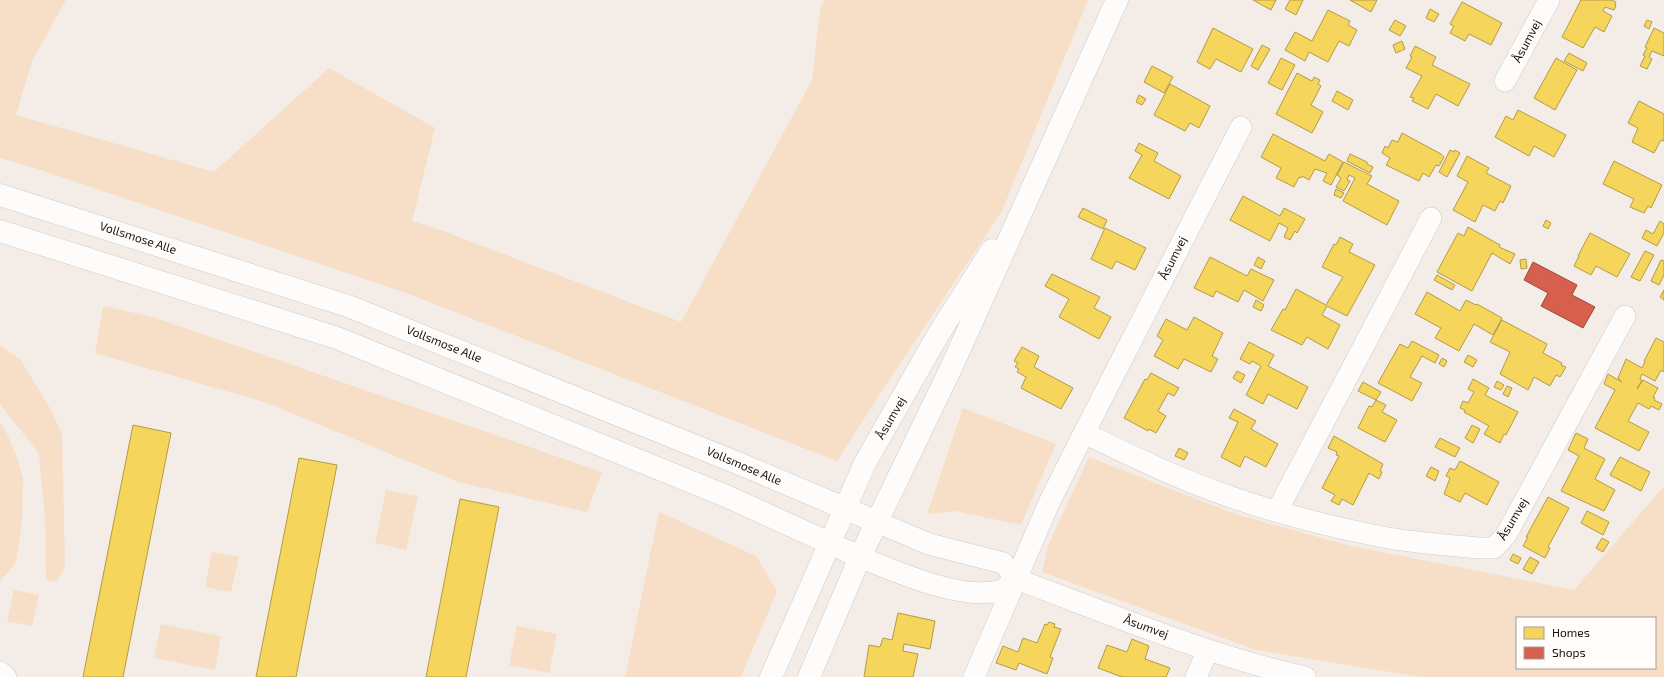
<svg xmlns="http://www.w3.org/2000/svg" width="1664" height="677" font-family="'Exo 2',sans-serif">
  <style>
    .green { fill: #f6dec7; fill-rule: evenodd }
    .homes { fill: #f6d55c; stroke: #b39b45 }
    .shops { fill: #d6604d; stroke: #9d493a }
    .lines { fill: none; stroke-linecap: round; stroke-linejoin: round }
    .minor-casing { stroke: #d0cbc6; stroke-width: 22 }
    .tertiary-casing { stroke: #d0cbc6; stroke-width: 23 }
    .minor { stroke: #fdfcfb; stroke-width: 21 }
    .tertiary { stroke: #fdfcfb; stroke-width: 22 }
    .labels { text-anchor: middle; stroke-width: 4; stroke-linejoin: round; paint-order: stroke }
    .street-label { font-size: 12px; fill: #17130e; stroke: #fffcfa }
  </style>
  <rect width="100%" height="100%" fill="#f4ede7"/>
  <path class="green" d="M0,0H66L32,61L16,115L214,172L329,68L435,128L412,221L446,232L681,322L812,80L820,11L824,0H1088L1002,211L889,380L837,461L406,293L35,168L0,158Z
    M103,306L153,317L602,472L587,512L458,482L267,403L95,353Z
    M0,345L20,359L51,410L62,434L65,567L56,582L46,580L45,517L39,454L0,404Z
    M963,408L1056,444L1021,525L955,511L927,514Z
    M0,423L5,429L17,457L23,478L22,522L16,563L0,581Z
    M1089,457L1235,514L1351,546L1574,590L1664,486V677H1421L1256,650L1042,572L1047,548ZM1517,618H1655V668H1517Z
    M386,490L418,496L406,550L375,543Z
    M659,512L756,556L777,591L741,677H625Z
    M212,552L239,557L231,592L205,587Z
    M14,590L39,595L32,626L7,621Z
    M161,624L221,636L215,670L154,658Z
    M517,626L557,634L549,673L509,665Z"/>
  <path class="homes" d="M1253,0H1276L1271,10Z
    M1290,0H1303L1296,15L1285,9Z
    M1350,0H1377L1371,12Z
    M1581,0H1612L1616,2L1615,5L1616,6L1614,10L1605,7L1603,11L1612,16L1604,32L1595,27L1583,48L1562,37Z
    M1462,2L1502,23L1491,45L1469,34L1465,41L1450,33L1454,26L1450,24Z
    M1430,9L1439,14L1434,22L1426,18Z
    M1328,10L1350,21L1348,25L1357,30L1349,46L1339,41L1328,62L1309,52L1305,61L1285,50L1295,32L1312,41Z
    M1395,20L1406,26L1400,36L1389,30Z
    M1647,20L1652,22L1649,29L1644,26Z
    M1213,28L1253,49L1241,72L1216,59L1210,69L1197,62Z
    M1654,28L1664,33V56L1652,51L1649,57L1652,59L1647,69L1640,66L1645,56L1643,55L1647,48L1645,47Z
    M1402,41L1405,49L1396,53L1393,45Z
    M1262,45L1270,49L1258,70L1251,66Z
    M1415,46L1436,57L1432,65L1470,84L1458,106L1436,94L1428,109L1412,101L1414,98L1410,97L1422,76L1406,68L1412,57L1410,56Z
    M1569,53L1587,63L1583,71L1564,61Z
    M1281,58L1295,65L1282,90L1268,83Z
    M1556,58L1577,70L1555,110L1534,98Z
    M1152,66L1173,77L1164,93L1144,82Z
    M1297,73L1312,81L1314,77L1320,80L1318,84L1321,86L1311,105L1323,112L1312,133L1276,114Z
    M1170,84L1210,106L1199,128L1190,123L1185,131L1154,115Z
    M1337,91L1353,100L1348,110L1332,101Z
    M1139,95L1146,99L1142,105L1136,102Z
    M1639,101L1664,114V141L1661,140L1654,153L1632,142L1638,128L1628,123Z
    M1518,110L1566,135L1554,157L1534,146L1529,156L1495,137L1506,116L1513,120Z
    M1402,133L1441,154L1444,157L1439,166L1436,165L1429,177L1423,173L1419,181L1386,165L1390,158L1382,153L1385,146L1388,148L1392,140L1398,142Z
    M1273,134L1325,161L1329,154L1343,162L1331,185L1323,181L1327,173L1315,169L1309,180L1302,176L1301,178L1299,177L1294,187L1276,178L1281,168L1261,157Z
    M1139,143L1158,153L1154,161L1181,176L1169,199L1129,178L1142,155L1135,151Z
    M1450,150L1454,152L1455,150L1460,153L1447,177L1439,172Z
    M1350,154L1367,162V164L1373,167L1370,173L1347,161Z
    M1467,156L1489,168L1486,173L1511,186L1503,203L1500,201L1495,211L1483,205L1475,222L1453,210L1468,182L1457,176Z
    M1614,161L1662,185L1651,208L1648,206L1644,213L1630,207L1634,199L1603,184Z
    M1344,162L1372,176L1367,184L1399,201L1387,225L1343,201L1355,178L1349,175L1347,180L1350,181L1344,191L1336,187L1341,178L1337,175Z
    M1336,189L1344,193L1341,198L1334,195Z
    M1243,196L1280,216L1284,208L1305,219L1297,233L1295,231L1290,240L1284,237L1288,228L1279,223L1270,241L1230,220Z
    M1083,208L1107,220L1103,229L1078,217Z
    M1546,220L1551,223L1548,229L1543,226Z
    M1660,221L1664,224V233L1657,246L1642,238L1646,230L1653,234Z
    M1468,227L1500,245L1499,247L1515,254L1510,264L1492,253L1472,291L1437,272L1458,233L1464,236Z
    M1105,228L1146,248L1135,270L1116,261L1112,269L1091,259Z
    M1590,233L1630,254L1617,277L1596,266L1591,275L1574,266L1579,256H1578Z
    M1340,237L1353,244L1349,252L1375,265L1347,316L1327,306L1322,315L1340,325L1328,349L1307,337L1302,345L1271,330L1283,309L1285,310L1296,289L1326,305L1343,277L1322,267L1334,244L1336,245Z
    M1645,251L1654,255L1640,281L1631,277Z
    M1210,257L1247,276L1251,269L1274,280L1263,301L1244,290L1238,302L1216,291L1213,297L1194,288Z
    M1258,257L1265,261L1261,269L1254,265Z
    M1526,259L1527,268L1521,269L1520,260Z
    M1661,260L1664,261V275L1659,285L1651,281Z
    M1052,274L1100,297L1094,308L1111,317L1099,339L1059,317L1069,299L1045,286Z
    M1437,275L1455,285L1452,290L1434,280Z
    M1664,290V300L1660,297Z
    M1427,292L1460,311L1466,300L1476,305L1477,304L1502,318L1493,335L1474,324L1459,351L1435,338L1441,328L1415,314Z
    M1256,300L1264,305L1261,311L1253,307Z
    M1194,317L1223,333L1212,356L1218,359L1211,372L1184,359L1178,369L1154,356L1163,340L1157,336L1166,319L1187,330Z
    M1502,320L1547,344L1543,353L1562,363L1561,365L1566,367L1560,377L1556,375L1550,386L1534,377L1528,390L1500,374L1510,352L1490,342Z
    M1656,338L1664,342V372L1661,370L1655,381L1642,374L1640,379L1642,380L1637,389L1643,380L1658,388L1653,397L1655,398L1654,400L1662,404L1659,410L1651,406L1649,409L1638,403L1628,421L1649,432L1639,451L1595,428L1615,390L1604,384L1608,374L1622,382L1618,378L1626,359L1642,368L1645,362L1644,361Z
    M1412,341L1439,355L1435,363L1422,356L1410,377L1422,383L1412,401L1378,383L1400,344L1408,348Z
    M1249,342L1274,355L1268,366L1308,387L1297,409L1268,394L1263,404L1246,395L1261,366L1252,361L1250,364L1240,359Z
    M1022,347L1039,356L1034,367L1073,388L1061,409L1021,388L1026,377L1017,372L1019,369L1015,367L1018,363L1014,361Z
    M1468,355L1477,360L1473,367L1464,362Z
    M1442,358L1447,361L1444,367L1439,364Z
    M1237,371L1245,375L1241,383L1233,378Z
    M1151,373L1179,388L1174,396L1168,393L1158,411L1166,416L1156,433L1149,429L1148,431L1124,418L1145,379L1147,380Z
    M1473,379L1489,388L1485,395L1518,412L1506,435L1504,434L1500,443L1484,434L1489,426L1464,412L1465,410L1460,408L1463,401L1468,403L1474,392L1468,389Z
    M1497,381L1504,385L1501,390L1494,387Z
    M1363,382L1381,392L1376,400L1358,391Z
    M1507,386L1512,388L1508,397L1503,394Z
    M1376,400L1386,405L1382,412L1397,420L1385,442L1358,428L1369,406L1372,407Z
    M1234,409L1256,421L1251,429L1278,444L1266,467L1245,456L1240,467L1221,457L1238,422L1229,418Z
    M133,425L171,433L123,677H83Z
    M1472,425L1480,429L1473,443L1465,438Z
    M1576,433L1588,439L1584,448L1605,459L1595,479L1615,490L1604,511L1561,491L1579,456L1568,450Z
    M1334,436L1383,464L1380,471L1382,472L1379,479L1369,473L1353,505L1342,499L1339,505L1331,501L1335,495L1322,488L1339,456L1336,455L1337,452L1328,448Z
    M1440,438L1460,448L1455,457L1435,447Z
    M1179,448L1188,453L1184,460L1175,456Z
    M1620,457L1650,472L1641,491L1610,475Z
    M299,458L337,465L296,677H256Z
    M1460,461L1499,482L1487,505L1465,493L1460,502L1444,494L1450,478L1446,476L1450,468L1455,470Z
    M1431,467L1439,471L1435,481L1426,476Z
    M1548,497L1569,508L1548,547L1550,548L1545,558L1523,546L1528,537H1526Z
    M460,499L499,507L466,677H426Z
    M1587,511L1609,522L1603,535L1581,523Z
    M1602,538L1609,542L1603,552L1596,548Z
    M1513,554L1521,558L1518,564L1510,560Z
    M1530,557L1539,562L1532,574L1523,569Z
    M898,613L935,621L930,649L904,644L903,651L918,654L913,677H864L869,645L880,647L883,638L892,640Z
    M1049,622L1055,624L1054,627L1061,629L1050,657L1053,658L1047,674L1019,663L1016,670L996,663L1003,646L1018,652L1023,638L1037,643L1045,624L1047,625Z
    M1132,639L1149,646L1145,659L1170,668L1166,677H1122L1098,668L1107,645L1127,652Z"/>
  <path class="shops" d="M1533,262L1577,285L1572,295L1595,307L1583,328L1541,306L1548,293L1524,280Z"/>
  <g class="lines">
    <g class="minor-casing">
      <path id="minor" d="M1505,81L1549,0
        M1084,433C1132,456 1180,480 1231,497C1280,514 1331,527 1383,537C1414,543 1447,545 1479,548H1494L1506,535L1625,316
        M1277,511L1431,218
        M877,522L929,544L1003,563L1016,579C1111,614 1206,655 1305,677
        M860,557C897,572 959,600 999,591C1004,590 1011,583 1016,579
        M0,672L6,677
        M974,677L1049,503L1084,433L1241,127
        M1196,677L1208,650"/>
    </g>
    <g class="tertiary-casing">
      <path id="tertiary" d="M0,195L348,306L740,464L877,522
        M0,231L337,338L726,496L860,557
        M771,677L865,463L939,333L992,250
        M809,677L860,557L952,366L1117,0"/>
    </g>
    <use href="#minor" class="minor"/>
    <use href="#tertiary" class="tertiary"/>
  </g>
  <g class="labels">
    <g class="street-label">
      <text transform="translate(1527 41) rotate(-62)" y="4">Åsumvej</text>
      <text transform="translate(138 238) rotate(18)" y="4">Vollsmose Alle</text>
      <text transform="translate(1173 258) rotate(-63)" y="4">Åsumvej</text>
      <text transform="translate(444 344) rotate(22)" y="4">Vollsmose Alle</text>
      <text transform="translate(891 418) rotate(-60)" y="4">Åsumvej</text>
      <text transform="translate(744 466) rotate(23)" y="4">Vollsmose Alle</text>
      <text transform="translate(1513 519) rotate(-59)" y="4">Åsumvej</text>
      <text transform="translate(1146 627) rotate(20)" y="4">Åsumvej</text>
    </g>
  </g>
  <rect x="1516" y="617" width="140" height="52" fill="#fffcfa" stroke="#a29f9c"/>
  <rect x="1524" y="627" width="20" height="12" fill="#f6d55c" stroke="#a29f9c"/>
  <text x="1552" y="637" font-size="12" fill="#17130e">Homes</text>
  <rect x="1524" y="647" width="20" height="12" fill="#d6604d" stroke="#a29f9c"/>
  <text x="1552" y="657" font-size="12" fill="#17130e">Shops</text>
</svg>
